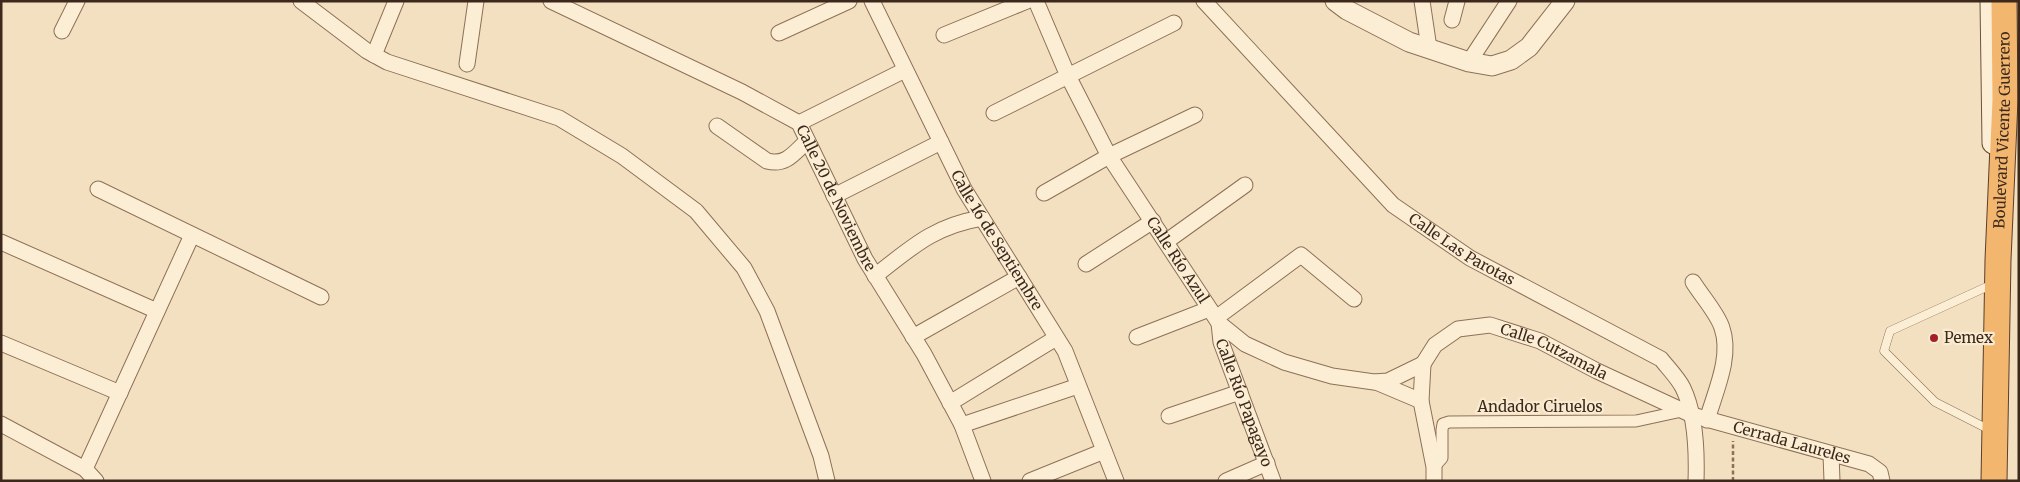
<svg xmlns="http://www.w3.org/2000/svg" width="2020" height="482" font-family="Merriweather,serif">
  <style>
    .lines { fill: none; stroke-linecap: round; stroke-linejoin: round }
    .service-casing { stroke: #8e7056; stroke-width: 9 }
    .pedestrian-casing { stroke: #8e7056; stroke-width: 13 }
    .minor-casing { stroke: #8e7056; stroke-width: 17 }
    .tertiary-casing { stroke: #8e7056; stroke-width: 21 }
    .secondary-casing { stroke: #705139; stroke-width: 23 }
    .trunk-casing { stroke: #5b3e2b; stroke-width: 27 }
    .path { stroke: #8e7056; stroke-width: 2.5; stroke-dasharray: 4 2.5; stroke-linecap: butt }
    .service { stroke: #fceed5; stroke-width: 8 }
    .pedestrian { stroke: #fceed5; stroke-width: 11 }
    .minor { stroke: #fceed5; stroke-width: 15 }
    .tertiary { stroke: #fceed5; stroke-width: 19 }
    .secondary { stroke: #fceed5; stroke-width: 21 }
    .trunk { stroke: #f3b66e; stroke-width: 25 }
    .poi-dot { fill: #a41f28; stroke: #f9ebd1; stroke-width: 2 }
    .labels { text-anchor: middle; stroke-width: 4.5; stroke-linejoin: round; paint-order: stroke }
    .street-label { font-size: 15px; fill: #3c291c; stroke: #f9ebd1 }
    .poi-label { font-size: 15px; fill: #3c291c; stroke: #f9ebd1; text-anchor: start }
  </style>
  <rect width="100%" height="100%" fill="#f3e0c0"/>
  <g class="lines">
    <g class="service-casing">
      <path id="service" d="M1990,430L1935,402L1884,351L1890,331L1993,284"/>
    </g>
    <g class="pedestrian-casing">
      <path id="pedestrian" d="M1434,467L1442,458V430L1443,424L1449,422L1636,421L1682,411"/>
    </g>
    <g class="minor-casing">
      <g id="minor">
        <path d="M301,1L367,51L387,62L559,118L622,156L696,211L744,268L767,311L821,456L827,481"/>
        <path id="s1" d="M551,1L742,92L799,123L865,259L924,354L962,425L983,481"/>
        <path id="s2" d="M872,1L964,189L1065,351L1116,481"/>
        <path id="s3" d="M1036,1L1068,76L1109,156L1219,323L1245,344L1284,362L1332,376L1374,382L1388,381L1423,364"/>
        <path id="s4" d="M1204,1L1393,205L1470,258L1661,359C1668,368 1678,378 1683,388C1696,415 1697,451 1696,481"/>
        <path d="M1422,1L1429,48"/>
        <path d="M1452,20L1457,1"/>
        <path d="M62,31L77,1"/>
        <path d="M779,33L849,1"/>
        <path d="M944,35L1027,1"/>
        <path d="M374,55L396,1"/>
        <path d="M1469,62L1509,1"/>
        <path d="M467,64L476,1"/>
        <path d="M994,113L1174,23"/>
        <path d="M799,123L905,70"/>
        <path d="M717,126L767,161C786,166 794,153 807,141"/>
        <path d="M98,189L321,297"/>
        <path d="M1044,193L1109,156L1195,115"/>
        <path d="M834,196L941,142"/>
        <path d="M1167,241L1245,185"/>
        <path d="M1,242L157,311"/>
        <path d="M1086,264L1153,221"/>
        <path d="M875,276C912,247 934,226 982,218"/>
        <path d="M1693,282C1701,295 1718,314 1722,328C1732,357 1715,392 1707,420"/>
        <path d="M1216,318L1301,255L1354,299"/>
        <path id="s5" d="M1219,323L1221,342L1273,481"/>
        <path d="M913,337L1019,277"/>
        <path d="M1137,337L1209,309"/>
        <path d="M1,343L120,393"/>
        <path id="s6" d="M1423,364L1435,345L1458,329L1490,325L1540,341L1597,371L1692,415L1869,464L1880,472L1882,481"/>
        <path d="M1423,364L1421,401L1434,467V481"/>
        <path d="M1376,382L1421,401"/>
        <path d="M950,403L1056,338"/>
        <path d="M1169,416L1240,392"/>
        <path d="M1,424L85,469L96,481"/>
        <path d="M962,425L1078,386"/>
        <path d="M1831,454L1832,481"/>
        <path d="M85,469L192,235"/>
        <path d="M1030,481L1104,451"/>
        <path d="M1226,481L1267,463"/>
      </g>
    </g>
    <g class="tertiary-casing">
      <path id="tertiary" d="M1335,1L1347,10L1409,42L1469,62L1492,66L1511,60L1529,47L1565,1"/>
    </g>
    <g class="secondary-casing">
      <path id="secondary" d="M1991,1L1993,143"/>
    </g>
    <g class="trunk-casing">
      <g id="trunk">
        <path id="s7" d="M1994,481L1998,260L2005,100L2004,1"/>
      </g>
    </g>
    <path class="path" d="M1733,481V441"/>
    <use href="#service" class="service"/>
    <use href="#pedestrian" class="pedestrian"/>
    <use href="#minor" class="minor"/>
    <use href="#tertiary" class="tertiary"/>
    <use href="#secondary" class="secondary"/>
    <use href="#trunk" class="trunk"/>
  </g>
  <circle class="poi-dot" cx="1934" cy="338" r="5"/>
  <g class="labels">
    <g class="street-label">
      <text dy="5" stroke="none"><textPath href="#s7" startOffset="351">Boulevard Vicente Guerrero</textPath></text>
      <text dy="5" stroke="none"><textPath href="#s1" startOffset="360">Calle 20 de Noviembre</textPath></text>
      <text dy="5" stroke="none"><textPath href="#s2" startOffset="270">Calle 16 de Septiembre</textPath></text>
      <text dy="5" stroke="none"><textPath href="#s4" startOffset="360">Calle Las Parotas</textPath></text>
      <text dy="5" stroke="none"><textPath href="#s3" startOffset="296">Calle Río Azul</textPath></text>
      <text dy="5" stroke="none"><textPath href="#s6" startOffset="152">Calle Cutzamala</textPath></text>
      <text dy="5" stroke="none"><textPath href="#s5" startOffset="84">Calle Río Papagayo</textPath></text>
      <text x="1540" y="412">Andador Ciruelos</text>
      <text dy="5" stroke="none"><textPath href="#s6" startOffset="408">Cerrada Laureles</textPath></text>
    </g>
    <g class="poi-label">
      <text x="1944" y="343">Pemex</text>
    </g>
  </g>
  <rect width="2020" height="482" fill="none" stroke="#3c291c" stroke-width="5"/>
</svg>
